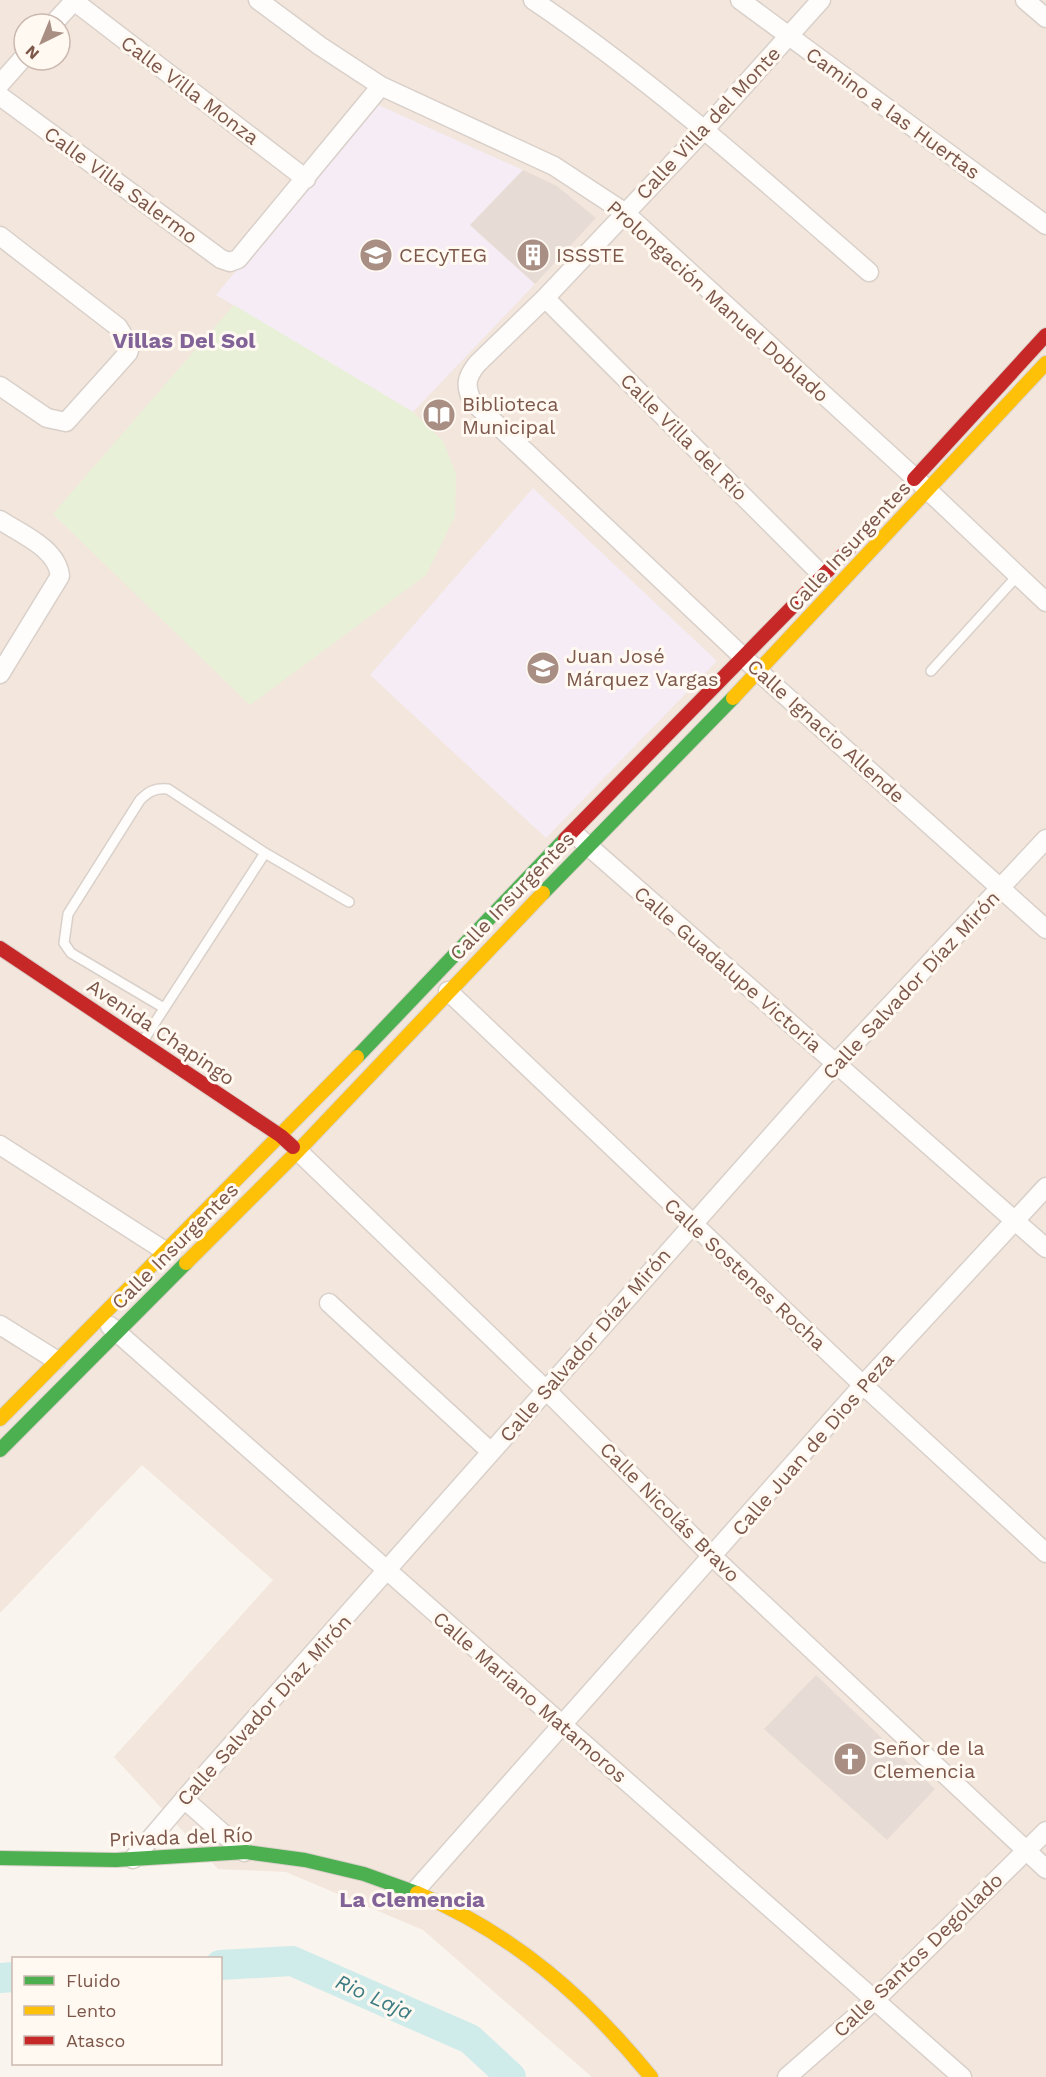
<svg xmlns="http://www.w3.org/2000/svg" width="1046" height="2077" font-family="'Work Sans',sans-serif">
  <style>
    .residential { fill: #f3e6dc; fill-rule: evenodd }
    .education { fill: #f5ecf5 }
    .green { fill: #e8f1d8 }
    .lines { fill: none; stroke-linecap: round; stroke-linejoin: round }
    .river { stroke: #cfeceb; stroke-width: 30 }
    .building { fill: #e7dcd5 }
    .lane-casing { stroke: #d9d0ca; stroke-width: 12 }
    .street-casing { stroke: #d9d0ca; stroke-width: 21 }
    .fast-casing { stroke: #dad0ca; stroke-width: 16 }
    .slow-casing { stroke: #dad0ca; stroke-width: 16 }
    .jam-casing { stroke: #dad0ca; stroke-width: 16 }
    .lane { stroke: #fefdfc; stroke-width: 9 }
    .street { stroke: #fefdfc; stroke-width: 18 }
    .fast { stroke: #4caf50; stroke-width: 14 }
    .slow { stroke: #ffc107; stroke-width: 14 }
    .jam { stroke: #c62828; stroke-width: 14 }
    .labels { text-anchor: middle; stroke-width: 6; stroke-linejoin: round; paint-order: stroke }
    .street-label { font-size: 20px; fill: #7c574a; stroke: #fff9f2 }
    .poi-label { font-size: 20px; fill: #7c574a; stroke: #fff9f2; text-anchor: start }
    .water-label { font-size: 21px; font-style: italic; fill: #3c7c82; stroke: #fff9f2 }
    .quarter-label { font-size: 22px; font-weight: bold; fill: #816398; stroke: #fff9f2 }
  </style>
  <rect width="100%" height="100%" fill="#faf4ee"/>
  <path class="residential" d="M0,0H1046V2077H592L423,1930L286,1872L218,1869L114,1757L273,1580L142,1465L0,1613ZM24,24H60V60H24Z"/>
  <path class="education" d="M374,103L523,170L470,225L535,284L413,412L216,295Z
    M533,488L717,661L546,838L370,675Z"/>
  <path class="green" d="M234,305L413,412L443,441L456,474L455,516L426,575L250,705L53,514Z"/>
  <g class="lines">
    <path class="river" d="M220,1965L292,1961L470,2039L511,2077
      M0,1978L14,1977"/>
  </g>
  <path class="building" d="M523,170L557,186L596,218L535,284L470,225Z
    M816,1675L935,1789L887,1840L764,1729Z"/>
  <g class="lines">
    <g class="lane-casing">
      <path id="lane" d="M931,671L1018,575
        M164,1008L71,953L64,943L68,914L140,800C149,791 155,788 168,789L265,853L349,902
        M143,1041L265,853"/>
    </g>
    <g class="street-casing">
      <path id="street" d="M258,0L320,46L381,86L554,166L624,212L915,478L1046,602
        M533,0C653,81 760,177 869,272
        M740,0L1046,225
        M821,0L705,129L545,298L477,364C466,378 465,385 472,401L759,672L1046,929
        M1025,0L1046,18
        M74,1L306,179
        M53,24L75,0
        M0,84L24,57
        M0,96L221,259L230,262L238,259L381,86
        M0,236L118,327L130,347L128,353L66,422L47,418L0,386
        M545,298L823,576
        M0,520C21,534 57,548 60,576L0,674
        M578,837L1046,1248
        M448,991L863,1385L1046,1553
        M0,1145L165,1251
        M298,1151L547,1391L713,1557L1046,1869
        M329,1303L491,1452
        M0,1325L56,1360
        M110,1326L962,2077
        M184,1799L244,1852
        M133,1859L205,1775L836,1063L1046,839
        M414,1892L863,1385L1046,1187
        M787,2077L876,1999L1046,1831"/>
    </g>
    <g class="fast-casing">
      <path id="fast" d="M543,893L733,698
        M357,1057L565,839
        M0,1450L186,1263
        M0,1858L116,1860L246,1852L305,1860L364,1874L417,1893"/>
    </g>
    <g class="slow-casing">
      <path id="slow" d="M733,698L1046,363
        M186,1263L298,1151L543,893
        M0,1419L357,1057
        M417,1893C514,1934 586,1997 651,2077"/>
    </g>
    <g class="jam-casing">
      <path id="jam" d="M914,479L1046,335
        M565,839L849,549
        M0,948L281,1136L293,1147"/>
    </g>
    <use href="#lane" class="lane"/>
    <use href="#street" class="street"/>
    <use href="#fast" class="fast"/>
    <use href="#slow" class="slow"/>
    <use href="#jam" class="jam"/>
  </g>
  <defs>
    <g id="school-disc" transform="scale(1.725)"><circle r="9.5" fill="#a88e83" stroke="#fff9f2"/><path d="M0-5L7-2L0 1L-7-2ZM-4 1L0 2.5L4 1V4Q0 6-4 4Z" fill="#fff"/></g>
    <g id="building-disc" transform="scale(1.725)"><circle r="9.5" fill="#a88e83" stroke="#fff9f2"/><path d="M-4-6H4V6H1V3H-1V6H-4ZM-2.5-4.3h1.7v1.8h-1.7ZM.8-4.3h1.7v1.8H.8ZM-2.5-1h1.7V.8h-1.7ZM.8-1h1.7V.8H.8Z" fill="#fff"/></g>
    <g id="library-disc" transform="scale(1.725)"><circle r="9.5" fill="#a88e83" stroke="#fff9f2"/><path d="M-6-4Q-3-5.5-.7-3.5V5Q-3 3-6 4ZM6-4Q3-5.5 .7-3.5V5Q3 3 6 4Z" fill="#fff"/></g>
    <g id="church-disc" transform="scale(1.725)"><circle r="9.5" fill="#a88e83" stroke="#fff9f2"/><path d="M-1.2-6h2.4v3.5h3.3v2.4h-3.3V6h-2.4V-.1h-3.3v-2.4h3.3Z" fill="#fff"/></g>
  </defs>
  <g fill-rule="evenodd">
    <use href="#school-disc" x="376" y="255"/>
    <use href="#building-disc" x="533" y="255"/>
    <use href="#library-disc" x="439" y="415"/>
    <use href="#school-disc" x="543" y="668"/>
    <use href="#church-disc" x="850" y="1759"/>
  </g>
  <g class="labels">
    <g class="street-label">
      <text transform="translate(190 90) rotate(37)" y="7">Calle Villa Monza</text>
      <text transform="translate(893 113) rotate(36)" y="7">Camino a las Huertas</text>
      <text transform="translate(708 123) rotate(-47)" y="7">Calle Villa del Monte</text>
      <text transform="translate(121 185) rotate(36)" y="7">Calle Villa Salermo</text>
      <text transform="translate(718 301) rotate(42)" y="7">Prolongación Manuel Doblado</text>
      <text transform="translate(684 437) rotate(45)" y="7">Calle Villa del Río</text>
      <text transform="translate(849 546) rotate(-47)" y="7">Calle Insurgentes</text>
      <text transform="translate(826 731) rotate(42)" y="7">Calle Ignacio Allende</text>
      <text transform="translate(512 896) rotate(-46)" y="7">Calle Insurgentes</text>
      <text transform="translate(728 969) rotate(41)" y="7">Calle Guadalupe Victoria</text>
      <text transform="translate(911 985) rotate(-47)" y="7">Calle Salvador Díaz Mirón</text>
      <text transform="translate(161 1032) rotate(34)" y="7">Avenida Chapingo</text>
      <text transform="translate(175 1246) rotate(-45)" y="7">Calle Insurgentes</text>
      <text transform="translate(745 1274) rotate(43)" y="7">Calle Sostenes Rocha</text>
      <text transform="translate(585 1345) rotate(-49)" y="7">Calle Salvador Díaz Mirón</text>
      <text transform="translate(813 1444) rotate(-49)" y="7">Calle Juan de Dios Peza</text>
      <text transform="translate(670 1512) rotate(45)" y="7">Calle Nicolás Bravo</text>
      <text transform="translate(530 1697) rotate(41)" y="7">Calle Mariano Matamoros</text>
      <text transform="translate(264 1710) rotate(-48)" y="7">Calle Salvador Díaz Mirón</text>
      <text transform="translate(181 1837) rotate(-2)" y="7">Privada del Río</text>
      <text transform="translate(918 1955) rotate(-44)" y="7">Calle Santos Degollado</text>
    </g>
    <g class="poi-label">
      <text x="399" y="262">CECyTEG</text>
      <text x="556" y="262">ISSSTE</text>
      <text x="462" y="411">Biblioteca<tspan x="462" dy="23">Municipal</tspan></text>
      <text x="566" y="663">Juan José<tspan x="566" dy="23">Márquez Vargas</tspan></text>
      <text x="873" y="1755">Señor de la<tspan x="873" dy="23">Clemencia</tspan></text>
    </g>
    <g class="water-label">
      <text transform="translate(374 1997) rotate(24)" y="7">Rio Laja</text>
    </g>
    <g class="quarter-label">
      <text x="184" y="348">Villas Del Sol</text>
      <text x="412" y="1907">La Clemencia</text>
    </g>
  </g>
  <rect x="12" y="1957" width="210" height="108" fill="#fff9f2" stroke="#cbb8af" stroke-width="1.5"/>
  <rect x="24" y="1976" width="30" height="9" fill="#4caf50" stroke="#cbb8af" stroke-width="1.5"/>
  <text x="66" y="1987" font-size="18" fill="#7c574a">Fluido</text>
  <rect x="24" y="2006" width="30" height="9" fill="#ffc107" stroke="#cbb8af" stroke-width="1.5"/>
  <text x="66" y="2017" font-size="18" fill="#7c574a">Lento</text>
  <rect x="24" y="2036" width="30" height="9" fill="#c62828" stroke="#cbb8af" stroke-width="1.5"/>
  <text x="66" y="2047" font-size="18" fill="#7c574a">Atasco</text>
  <g transform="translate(42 42) rotate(223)"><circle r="28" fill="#fff9f2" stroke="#cbb8af" stroke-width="1.5"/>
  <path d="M0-4.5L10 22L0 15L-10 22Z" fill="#a88e83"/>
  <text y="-9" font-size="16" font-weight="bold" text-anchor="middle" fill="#7c574a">N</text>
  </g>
</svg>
